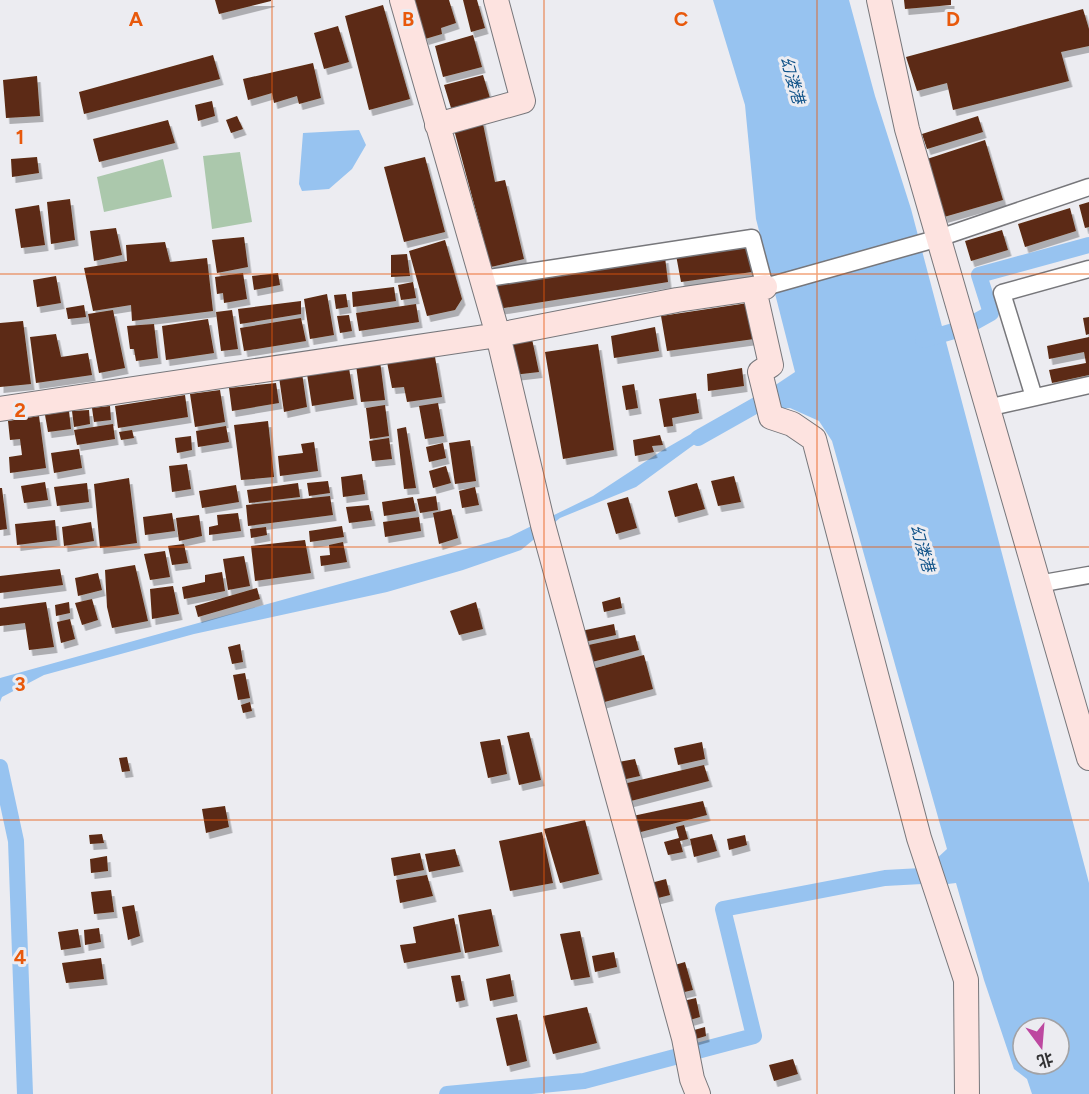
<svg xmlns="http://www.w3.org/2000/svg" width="1089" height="1094" font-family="Figtree,'Noto Sans SC',sans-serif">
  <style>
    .green { fill: #abc8ac }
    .water { fill: #97c3f0; fill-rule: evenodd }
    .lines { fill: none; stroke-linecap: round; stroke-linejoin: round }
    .canal { stroke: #97c3f0; stroke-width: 16 }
    .building { fill: #5c2c12; filter: url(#shadow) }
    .street-casing { stroke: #77777b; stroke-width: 19 }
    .secondary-casing { stroke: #77777b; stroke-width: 26 }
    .street { stroke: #fff; stroke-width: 16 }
    .secondary { stroke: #fde3e0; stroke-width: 24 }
    .grid { fill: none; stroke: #e8590c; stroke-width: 1.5; stroke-opacity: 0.55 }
    .labels { text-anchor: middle; stroke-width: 6; stroke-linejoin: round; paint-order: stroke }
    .water-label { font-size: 16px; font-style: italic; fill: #0f5288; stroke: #ececf1 }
    .grid-label { font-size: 20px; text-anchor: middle; font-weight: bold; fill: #e8590c; stroke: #ececf1; stroke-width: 6; stroke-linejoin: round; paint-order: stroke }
  </style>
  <defs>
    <filter id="shadow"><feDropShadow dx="3.5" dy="6" stdDeviation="0" flood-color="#0004"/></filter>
  </defs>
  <rect width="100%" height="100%" fill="#ececf1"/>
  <path class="green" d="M240,152L252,222L212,229L203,156Z
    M163,159L172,197L104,212L97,177Z"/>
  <path class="water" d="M713,0H849L875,96L911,209L1089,883V1094H1032L1027,1079L1014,1069L984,980L956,883L939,885L933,862L947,849L832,441L819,421L790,408L740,411L636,487L560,518L521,550L463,570L387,592L194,634L44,675L2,697L0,702V678L509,537L593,496L663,450L771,388L795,372L756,219L745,105ZM1023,1028H1059V1064H1023Z
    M359,130L366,145L352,169L329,189L302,191L299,184L303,133Z"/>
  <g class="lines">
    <path class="canal" d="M923,340L964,328L991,313L979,275L1089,245
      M698,438L767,399
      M0,767L16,841L25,1094
      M447,1094L584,1081L754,1036L723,909L885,878L940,875"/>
  </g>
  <path class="building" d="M215,0H271V1L219,14Z
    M411,0H449L456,23L441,28L442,34L425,39Z
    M463,0H477L485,28L471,32Z
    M904,0H951V5L905,9Z
    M383,5L410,99L369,110L345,16Z
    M1083,9L1089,29V46L1061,52L1069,81L953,110L947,83L917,91L906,57Z
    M338,26L349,62L324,69L314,33Z
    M473,35L482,67L443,77L435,46Z
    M213,55L220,79L84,114L79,92Z
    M313,63L321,98L299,104L297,96L274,103L272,93L248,100L243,79Z
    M483,75L490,98L451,108L444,85Z
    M37,76L40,116L6,118L3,80Z
    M212,101L215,116L198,121L195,105Z
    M237,116L243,129L231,133L226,120Z
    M978,116L983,132L927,149L922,134Z
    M482,119L495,182L505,180L524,259L491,267L453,126Z
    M168,120L175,143L99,162L93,139Z
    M985,140L1003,200L944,217L927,159Z
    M37,157L39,173L12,177L11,159Z
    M425,157L445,232L404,242L384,167Z
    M70,199L75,240L51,244L47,202Z
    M1089,202V227L1085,228L1079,205Z
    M39,205L45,245L21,248L15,209Z
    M1070,208L1076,231L1025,247L1018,224Z
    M116,228L122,255L94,261L90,231Z
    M1002,230L1008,250L971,261L965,241Z
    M244,237L248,267L217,273L212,240Z
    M445,240L462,299L455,310L427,316L409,251Z
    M165,242L170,262L207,258L213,311L132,321L131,305L93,311L84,268L127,261L126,245Z
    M748,245L752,272L681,282L676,255Z
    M407,254L410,276L391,277V255Z
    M665,257L668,282L498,309L493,283Z
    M243,273L247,299L224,303L223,293L217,294L215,277Z
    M278,273L280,285L254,290L252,276Z
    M56,276L61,303L37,307L33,280Z
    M413,282L416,298L401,300L398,285Z
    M394,287L396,301L353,307L352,292Z
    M327,294L334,335L310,339L304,299Z
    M346,294L348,307L336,309L334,295Z
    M301,301V314L240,324L238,309Z
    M748,303L754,339L667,351L661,316Z
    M416,304L419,322L359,331L356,313Z
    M84,305L86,317L68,319L66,308Z
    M113,310L125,368L99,373L88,314Z
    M232,310L238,349L221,351L216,312Z
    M349,315L352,331L340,333L337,316Z
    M1089,317V334L1086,335L1083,318Z
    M301,318L306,341L244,351L240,328Z
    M208,319L214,353L166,360L162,326Z
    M23,321L31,384L0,387V323Z
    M154,324L158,358L136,361L134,349H130L127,326Z
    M655,327L659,351L614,358L611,336Z
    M56,334L61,357L88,353L92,375L36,383L30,337Z
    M1089,337V375L1052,383L1049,370L1086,363L1084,352L1049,359L1047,346Z
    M532,339L539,372L513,375L507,344Z
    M598,344L614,450L563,459L545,352Z
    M435,357L442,397L407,402L404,387L392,388L387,362Z
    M380,361L385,400L361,402L356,365Z
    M349,368L354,399L312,406L307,374Z
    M742,368L744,386L708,391L707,374Z
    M302,373L307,407L284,412L279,377Z
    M276,383L279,403L232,411L229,388Z
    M634,384L638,408L626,410L622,386Z
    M220,390L225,422L195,427L190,394Z
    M696,393L699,413L672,418L673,426L664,427L659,399Z
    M185,395L188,417L118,428L115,406Z
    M438,403L444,436L425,439L419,406Z
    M385,405L389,436L370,439L366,408Z
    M110,406L111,420L94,422L92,408Z
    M89,410L90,424L74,427L72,411Z
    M69,411L71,429L48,432L45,415Z
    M39,416L46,468L10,473L9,457L22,455L20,439L10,440L8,421Z
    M268,421L274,477L241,480L234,425Z
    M113,424L115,439L77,445L74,430Z
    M226,426L229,442L198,447L196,431Z
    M406,427L416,488L404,489L397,429Z
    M132,430L134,438L121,440L119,432Z
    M660,435L663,445L652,446L654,452L635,456L633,440Z
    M191,436L192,450L177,453L175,438Z
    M389,438L392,459L372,461L369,441Z
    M470,440L476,481L455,484L449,443Z
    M314,442L318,471L280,476L278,456L303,453L301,444Z
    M443,443L446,458L429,462L426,447Z
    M79,449L82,468L54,473L51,453Z
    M187,464L191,489L172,492L169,466Z
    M446,466L451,483L433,488L429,471Z
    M362,474L365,494L343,497L341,477Z
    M734,476L741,502L718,506L711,481Z
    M129,478L137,543L100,548L94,484Z
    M328,481L330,493L309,496L307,483Z
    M45,482L48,500L24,503L21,486Z
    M87,483L89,502L57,506L54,487Z
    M298,483L300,497L249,503L247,490Z
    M697,483L705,509L675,517L668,491Z
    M236,485L239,502L202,508L199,491Z
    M475,487L479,505L462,508L459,491Z
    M0,488H2L7,529L0,530Z
    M330,496L333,515L248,526L246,505Z
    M436,496L438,510L420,513L417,499Z
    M413,497L416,511L384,516L382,502Z
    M628,497L637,528L616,534L607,503Z
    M369,505L372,520L349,523L346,507Z
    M451,509L458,538L439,544L433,513Z
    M172,513L175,531L145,535L143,517Z
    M238,513L241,531L209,535V527L218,525L217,515Z
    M199,515L202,536L179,541L176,518Z
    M419,517L421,531L385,537L383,522Z
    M55,520L57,540L17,545L15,524Z
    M91,522L94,541L64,546L62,527Z
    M342,526L344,537L310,542L309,531Z
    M266,527L267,535L251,538L250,529Z
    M305,540L311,573L255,581L251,546Z
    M343,542L347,562L321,566L320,556L330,555L329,545Z
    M184,544L188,563L172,565L168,546Z
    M165,551L170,577L150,580L144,554Z
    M244,556L250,586L228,590L223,559Z
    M135,565L148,621L112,628L107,607L105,570Z
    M60,569L63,585L0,593V576Z
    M222,572L225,591L184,599L182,587L205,582V575Z
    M98,573L102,590L78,596L75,578Z
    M173,586L179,614L152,619L150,589Z
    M257,588L260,599L198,617L195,606Z
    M620,597L622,608L604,612L602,602Z
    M92,599L98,620L82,625L75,603Z
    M46,602L54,647L29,650L25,623L0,626V608Z
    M69,602L70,613L56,616L55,605Z
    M476,602L483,629L459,635L450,611Z
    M70,619L75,639L61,643L57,622Z
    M614,624L616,635L584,642L581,631Z
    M635,635L639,650L588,663L584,646Z
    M240,644L243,662L232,664L228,647Z
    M644,655L653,689L597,704L588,670Z
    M245,673L250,698L238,700L233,675Z
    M250,702L252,711L243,713L241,705Z
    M529,732L541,780L519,785L507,736Z
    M500,739L507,774L488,778L480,742Z
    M702,742L705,759L678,765L674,748Z
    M127,757L130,771L122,772L119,758Z
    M635,759L640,776L617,781L613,763Z
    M704,765L709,781L623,803L619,785Z
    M703,801L707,815L633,834L628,817Z
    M225,806L229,827L206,833L202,809Z
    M585,820L599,874L560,883L544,829Z
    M684,825L688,839L680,841L683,852L668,855L664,842L679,838L676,827Z
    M542,832L553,883L510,891L499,841Z
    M102,834L104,843L90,844L89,835Z
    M712,834L717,851L694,857L690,839Z
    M745,835L747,845L729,850L727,839Z
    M455,849L460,866L429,872L425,854Z
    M420,853L424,870L394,876L391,858Z
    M107,856L108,871L91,873L90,859Z
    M427,875L433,896L400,903L396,880Z
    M666,879L670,895L650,900L647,884Z
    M111,890L114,912L94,914L91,892Z
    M134,905L140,936L128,940L122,907Z
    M491,909L499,946L465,953L458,915Z
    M454,918L461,952L404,963L400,945L416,943L413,927Z
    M99,928L101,942L85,945L84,930Z
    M78,929L81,947L61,950L58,932Z
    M580,931L590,977L571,980L560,934Z
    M614,952L617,967L595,972L592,956Z
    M101,958L104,979L66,983L62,963Z
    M685,962L693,990L676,994L668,967Z
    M510,974L514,996L490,1001L486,979Z
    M460,975L465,1000L456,1002L451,976Z
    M696,998L700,1017L683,1022L679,1002Z
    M587,1007L597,1043L553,1054L543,1016Z
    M517,1014L527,1061L507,1066L496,1018Z
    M705,1027L706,1036L689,1041L687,1032Z
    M793,1059L798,1074L774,1081L769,1065Z"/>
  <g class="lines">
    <g class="street-casing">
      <path id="street" d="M482,279L752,238L765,287L939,238L1089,187
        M1034,397L1002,293L1089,269
        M987,408L1089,385
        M1038,584L1089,575"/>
    </g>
    <g class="secondary-casing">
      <path id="secondary" d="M402,0L498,335L543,525L684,1038L692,1079L698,1094
        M879,0L907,129L1089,758
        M437,125L523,101L496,0
        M754,289L771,365L760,372L771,417L792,424L814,439L919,838L966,980L967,1094
        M0,409L498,335L677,300L765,287"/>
    </g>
    <use href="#street" class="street"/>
    <use href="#secondary" class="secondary"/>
  </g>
  <path class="grid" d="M272,0V1094M544,0V1094M817,0V1094M0,274H1089M0,547H1089M0,820H1089"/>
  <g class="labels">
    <g class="water-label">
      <text transform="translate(793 80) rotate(74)" y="6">幻溇港</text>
      <text transform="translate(923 548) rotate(74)" y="6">幻溇港</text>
    </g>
  </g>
  <g class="grid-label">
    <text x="136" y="26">A</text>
    <text x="408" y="26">B</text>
    <text x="681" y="26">C</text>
    <text x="953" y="26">D</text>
    <text x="20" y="144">1</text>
    <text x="20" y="417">2</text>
    <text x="20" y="691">3</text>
    <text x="20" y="964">4</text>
  </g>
  <g transform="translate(1041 1046) rotate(164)"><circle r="28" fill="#ececf1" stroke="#a2a2a5" stroke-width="1.5"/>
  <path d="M0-4.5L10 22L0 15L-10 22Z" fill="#bd48a0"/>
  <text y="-9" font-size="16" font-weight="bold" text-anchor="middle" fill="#323234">北</text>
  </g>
</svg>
